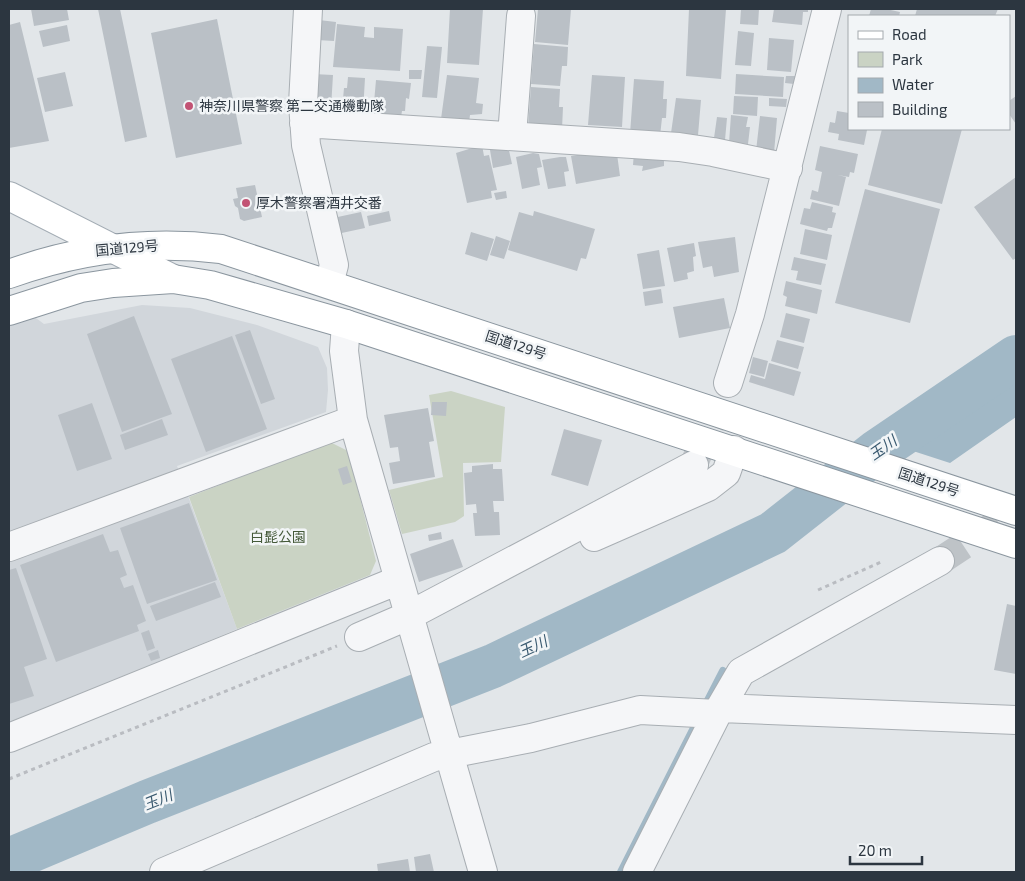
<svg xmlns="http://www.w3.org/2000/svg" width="1025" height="881" font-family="'Exo 2','Noto Sans JP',sans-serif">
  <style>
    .built { fill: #d1d6db }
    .green { fill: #cad3c4 }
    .water { fill: #a1b8c6 }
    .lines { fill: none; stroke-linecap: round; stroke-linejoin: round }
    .stream { stroke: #a1b8c6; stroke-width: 8 }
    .river { stroke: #a1b8c6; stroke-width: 44 }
    .building { fill: #bac0c6 }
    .minor-tunnel { stroke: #bec3c7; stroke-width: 28; stroke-dasharray: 28 14; stroke-linecap: butt }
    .minor-casing { stroke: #a8aeb3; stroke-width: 30 }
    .major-casing { stroke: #a3acb4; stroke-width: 30 }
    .highway-casing { stroke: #8b969f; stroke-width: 30 }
    .path { stroke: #b9bcc1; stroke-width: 3; stroke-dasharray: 4 4; stroke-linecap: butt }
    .minor { stroke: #f5f6f8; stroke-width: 28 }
    .major { stroke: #fff; stroke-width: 28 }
    .highway { stroke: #fff; stroke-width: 28 }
    .poi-dot { fill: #c25374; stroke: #f2f5f7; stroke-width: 2 }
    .labels { text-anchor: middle; stroke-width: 5; stroke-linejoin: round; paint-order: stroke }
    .poi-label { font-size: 14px; fill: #2c3640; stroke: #f2f5f7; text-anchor: start }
    .street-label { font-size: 14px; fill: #2c3640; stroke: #f2f5f7 }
    .park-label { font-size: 14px; fill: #455a3a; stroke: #f2f5f7 }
    .water-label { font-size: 15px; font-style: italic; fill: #3a5a70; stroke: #f2f5f7 }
  </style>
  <rect width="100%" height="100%" fill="#e2e6e9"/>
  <path class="built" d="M9,298L44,324L142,305L190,308L257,325L318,347L327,368L328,390L326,412L177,466L237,629L9,725Z"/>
  <path class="green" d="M451,391L505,407L501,462L463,463L464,516L455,522L402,534L389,490L443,477L429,395Z
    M330,442L348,451L376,561L370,575L237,629L189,497Z"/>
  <path class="water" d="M1016,342V417L950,463L873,438L961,388L963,380Z"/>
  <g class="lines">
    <path class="stream" d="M704,708L723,671
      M621,872L699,718"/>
    <path class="river" d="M9,860L147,802L493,666L773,533L876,452L1016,357"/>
  </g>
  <path class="building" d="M31,9H67L69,20L34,26Z
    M98,9H120L147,137L125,142Z
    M450,9H483L479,65L447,63Z
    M538,9H571L568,45L535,42Z
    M689,9H726L721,79L686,76Z
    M741,9H759L758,25L740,24Z
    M774,9H808V12H803L802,25L772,22Z
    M871,9H886L900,12L899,16H869Z
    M917,9H998L995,16H915Z
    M217,19L242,144L176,158L151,33Z
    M319,20L336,22L334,41L317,40Z
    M20,22L49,141L9,148V25Z
    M337,24L365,27L364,37L374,38V27L403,29L400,71L333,67Z
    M67,25L70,41L43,47L39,31Z
    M738,31L754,33L751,66L735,65Z
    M769,38L794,40L791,72L767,70Z
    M534,44L568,47L567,66H562L560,86L531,84Z
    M427,46L442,47L437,98L422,97Z
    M409,70H422L421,79H409Z
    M65,72L73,106L45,112L37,78Z
    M313,74L333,75L331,108L311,106Z
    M736,74L784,77L783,97L735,94Z
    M447,75L479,78L476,103L483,104L482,114L470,115L469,122L441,119Z
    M592,75L625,77L622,127L588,125Z
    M786,76H795L794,84L785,83Z
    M348,77L365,78L363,112L342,110L344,88H347Z
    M634,79L664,81L663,99H667L666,118H662L660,136L630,134Z
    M376,80L411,83L409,99L406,98L405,111H402L401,117L373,114Z
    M531,87L560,89L559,107H563L562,129L528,127Z
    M734,96L758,97L757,116L733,114Z
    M1016,96V124L1009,114V101Z
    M676,98L701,100L698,135L671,133Z
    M769,98L787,99L786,107L769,106Z
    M837,111L849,113V129L867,130L864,145L838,140L839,134L828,132L830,122L835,123Z
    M731,115L748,117L746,127H750L748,144L729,143Z
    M760,116L777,118L774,153L756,151Z
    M717,117L727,118L725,140L714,138Z
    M882,129H962L942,204L868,185Z
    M482,145L484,156L489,155L497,190L491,191L492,198L467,203L456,153Z
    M508,146L512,164L493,168L490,150Z
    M820,146L858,154L854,173L850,172L849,177L838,175L846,177L839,206L810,199L812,190L818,192L822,172L815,170Z
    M634,152L664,155V166L642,171L643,166L633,165Z
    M533,153L539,154L542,167L537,168L540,185L522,189L516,157Z
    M590,153V156L601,155L602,157L617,154L620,176L576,184L571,156Z
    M560,157H566L569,171L564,172L566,186L548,189L542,160Z
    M1016,177V258L1013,260L974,207Z
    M255,185L262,217L244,221L240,219L238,208L235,206L233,199L238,198L236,188Z
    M865,189L940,209L910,323L835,303Z
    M506,191L507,198L496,200L494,193Z
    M812,202L833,207L832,212L836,213L832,228H828L827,231L800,224L804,208L810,209Z
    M389,211L391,221L369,226L367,216Z
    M534,211L595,229L586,259L581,258L577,271L508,250L519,212L533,216Z
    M361,212L365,228L337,234L333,218Z
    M805,229L832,235L827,260L800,254Z
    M471,232L494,239L487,261L465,254Z
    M496,236L510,241L504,259L490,255Z
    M735,237L739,272L714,277L712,266L703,268L698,242Z
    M694,243L696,256L693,257L694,271L687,273L688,279L674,282L667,248Z
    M659,250L665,286L643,289L637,254Z
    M794,257L826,264L821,285L796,280L798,271L791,270Z
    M786,281L822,290L817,314L785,306L787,297L783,295Z
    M661,289L663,303L645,306L643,292Z
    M724,298L730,328L679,338L673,307Z
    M786,313L810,319L804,343L780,337Z
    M134,316L172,414L122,432L87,334Z
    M250,330L275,399L261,404L235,335Z
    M232,336L267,429L206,452L171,359Z
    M777,340L804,347L798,369L771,361Z
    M753,357L768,361L764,377L749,373Z
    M769,363L801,372L794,396L749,382L751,375L765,379Z
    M432,402H447L446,416L431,415Z
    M92,403L112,459L77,471L58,415Z
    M428,408L434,441L429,442L435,477L393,484L389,463L400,461L398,447L390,448L384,415Z
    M162,419L168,435L125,450L120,435Z
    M564,429L602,440L588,486L551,475Z
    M493,464V469H502L504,501H493L494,512H499L500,535L475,536L473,513H477L476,504L466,505L464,473L472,472V466Z
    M347,466L352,482L343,485L338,469Z
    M189,503L217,580L147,604L120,528Z
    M441,532L442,539L429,541L428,535Z
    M103,534L110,552L118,550L127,575L120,578L124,588L133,585L146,621L137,625L139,631L56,662L20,565Z
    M453,539L463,567L419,582L410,554Z
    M16,568L47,659L24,667L34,696L9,704V570Z
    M215,582L221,597L156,621L150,606Z
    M1007,604L1016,606V674L994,670Z
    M149,630L155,648L147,651L141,633Z
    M158,650L160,658L151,661L148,654Z
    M430,854L434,872H416L414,857Z
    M408,859L410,872H378L377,864Z"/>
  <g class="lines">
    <path class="minor-tunnel" d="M694,464L728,383
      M940,561L1016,511"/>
    <g class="minor-casing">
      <path id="minor" d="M308,9L303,104L306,145L334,265L329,284
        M304,123L679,147L713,152L788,168
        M512,136L521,16
        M346,324L344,351L353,420L483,872
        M728,383L750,314L827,9
        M594,537L708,487L726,473L734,450
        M9,547L353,420
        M359,637L410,615L694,465
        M720,708L741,672L940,561
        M9,738L399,580
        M164,872L434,757L531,738L640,710L717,714
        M637,872L720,708L1016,720"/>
    </g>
    <g class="major-casing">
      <path id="major" d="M9,196L173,279"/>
    </g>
    <g class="highway-casing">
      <path id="highway" d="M9,274C78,249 148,240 221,249L1016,511
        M9,311L81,288L113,283L173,279L210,285L346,324L1016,544"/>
    </g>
    <path class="path" d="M818,590L881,562
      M9,779L337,646"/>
    <use href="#minor" class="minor"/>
    <use href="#major" class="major"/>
    <use href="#highway" class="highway"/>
  </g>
  <g class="poi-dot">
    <circle cx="189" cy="106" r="5"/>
    <circle cx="246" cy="203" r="5"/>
  </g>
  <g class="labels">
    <g class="poi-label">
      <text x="199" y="111">神奈川県警察 第二交通機動隊</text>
      <text x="256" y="208">厚木警察署酒井交番</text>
    </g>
    <g class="street-label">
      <text transform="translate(127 248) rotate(-5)" y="5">国道129号</text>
      <text transform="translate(516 345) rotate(18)" y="5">国道129号</text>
      <text transform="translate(929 482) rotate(18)" y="5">国道129号</text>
    </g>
    <g class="park-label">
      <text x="278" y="542">白髭公園</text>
    </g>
    <g class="water-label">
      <text transform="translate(883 448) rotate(-35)" y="5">玉川</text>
      <text transform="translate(533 647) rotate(-25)" y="5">玉川</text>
      <text transform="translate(158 800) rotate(-22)" y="5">玉川</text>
    </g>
  </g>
  <rect width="1025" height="881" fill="none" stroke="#2c3640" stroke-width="20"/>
  <rect x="848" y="15" width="162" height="115" fill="#f2f5f7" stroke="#a3a9ae"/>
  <rect x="858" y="31" width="25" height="8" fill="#ffffff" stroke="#a3a9ae"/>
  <text x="892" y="40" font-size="15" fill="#2c3640">Road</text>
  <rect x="858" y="52" width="25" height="15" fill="#cad3c4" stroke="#a3a9ae"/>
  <text x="892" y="65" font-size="15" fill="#2c3640">Park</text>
  <rect x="858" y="78" width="25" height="15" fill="#a1b8c6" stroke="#a3a9ae"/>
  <text x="892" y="90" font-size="15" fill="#2c3640">Water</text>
  <rect x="858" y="102" width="25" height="15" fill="#bac0c6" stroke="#a3a9ae"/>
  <text x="892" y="115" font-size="15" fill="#2c3640">Building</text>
  <path d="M850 856v8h72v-8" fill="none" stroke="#2c3640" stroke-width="2.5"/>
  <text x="858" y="856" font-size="15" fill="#2c3640" stroke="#f2f5f7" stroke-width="4" paint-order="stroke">20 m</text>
</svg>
